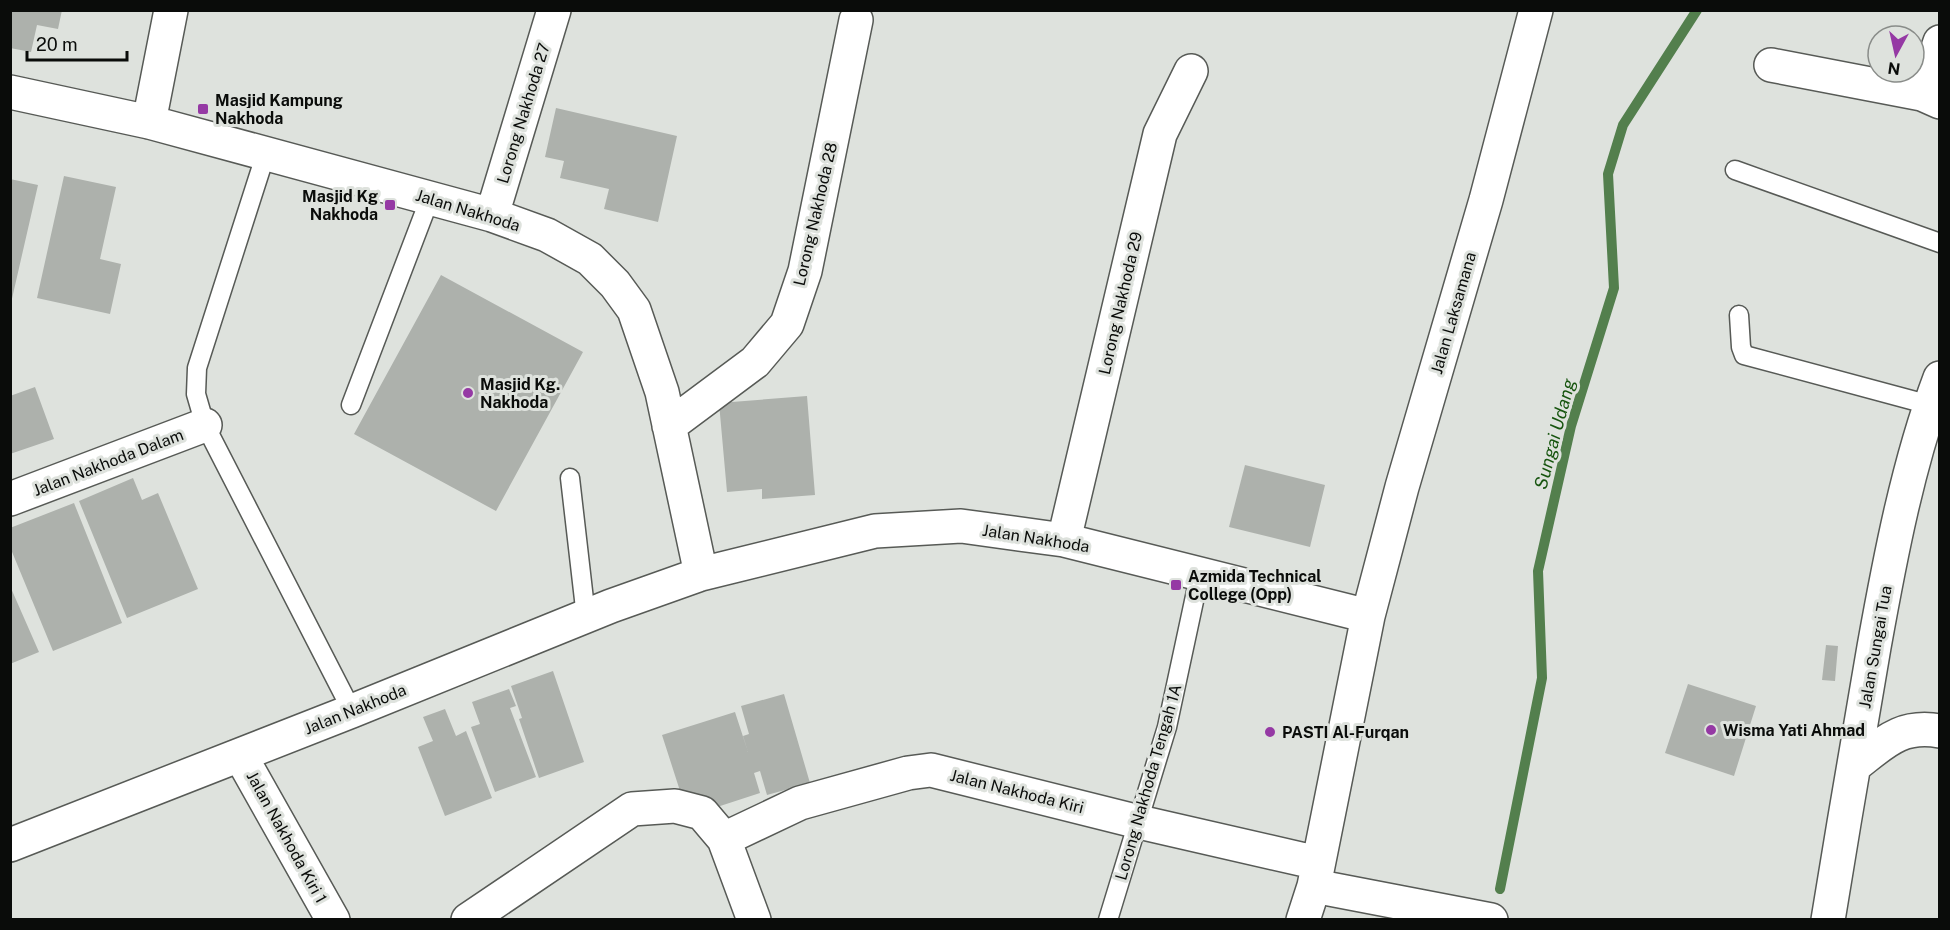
<svg xmlns="http://www.w3.org/2000/svg" width="1950" height="930" font-family="'Public Sans',sans-serif">
  <style>
    .lines { fill: none; stroke-linecap: round; stroke-linejoin: round }
    .stream { stroke: #537f4d; stroke-width: 10 }
    .building { fill: #adb1ac }
    .service-casing { stroke: #575a56; stroke-width: 21 }
    .minor-casing { stroke: #575a56; stroke-width: 36 }
    .secondary-casing { stroke: #575a56; stroke-width: 36 }
    .service { stroke: #fff; stroke-width: 18 }
    .minor { stroke: #fff; stroke-width: 33 }
    .secondary { stroke: #fff; stroke-width: 33 }
    .poi-dot { fill: #9539a4; stroke: #dee2dd; stroke-width: 2 }
    .labels { text-anchor: middle; stroke-width: 6; stroke-linejoin: round; paint-order: stroke }
    .poi-label { font-size: 16px; font-weight: bold; fill: #0a0c0a; stroke: #dee2dd; text-anchor: start }
    .street-label { font-size: 16px; fill: #0a0c0a; stroke: #dee2dd }
    .water-label { font-size: 18px; font-style: italic; fill: #17550f; stroke: #dee2dd }
  </style>
  <rect width="100%" height="100%" fill="#dee2dd"/>
  <g class="lines">
    <path class="stream" d="M1500,889L1542,678L1538,571L1571,426L1614,288L1608,174L1623,125L1697,10"/>
  </g>
  <path class="building" d="M10,10H62L58,29L37,25L31,52L10,48Z
    M556,108L677,136L658,222L604,209L609,189L560,178L564,161L545,157Z
    M64,176L116,187L100,259L121,264L110,314L37,298Z
    M10,179L38,185L11,303H10Z
    M441,275L583,352L496,511L354,434Z
    M35,387L54,439L10,454V396Z
    M807,396L815,495L762,499V489L727,492L719,403Z
    M1245,465L1325,485L1310,547L1229,527Z
    M133,478L142,500L158,493L198,589L127,618L79,501Z
    M74,503L122,623L53,651L10,547V528Z
    M10,586L39,652L10,664Z
    M1826,645L1838,646L1835,681L1822,680Z
    M553,671L584,762L539,778L519,719L522,718L511,686Z
    M1688,684L1756,706L1734,776L1665,753Z
    M509,689L516,706L510,708L536,777L495,792L471,727L480,724L472,702Z
    M784,694L810,783L767,795L760,771L754,773L760,793L714,808L681,794L662,735L735,712L748,752L743,736L749,734L741,706Z
    M445,709L456,736L466,731L492,798L445,816L418,747L433,741L423,717Z"/>
  <g class="lines">
    <g class="service-casing">
      <path id="service" d="M266,153L197,368L196,394L205,425L352,711
        M1735,170L1940,243
        M1739,315L1741,347L1744,355L1930,405
        M351,405L430,198
        M570,478L586,617
        M1108,920L1167,727L1200,573"/>
    </g>
    <g class="minor-casing">
      <path id="minor" d="M1940,42L1922,94L1940,102
        M1771,65L1922,94
        M10,92L149,122L492,215L547,235L590,259L615,284L634,310L662,392L701,574
        M149,122L171,10
        M492,215L554,10
        M669,426L755,362L787,324L805,271L856,20
        M10,499L205,425
        M1064,540L1160,134L1191,71
        M240,755L333,920
        M724,839L800,803L908,773L931,770L1139,822L1318,863
        M10,845L352,711L611,606L701,574L875,531L961,526L1064,540L1368,616
        M1314,886L1491,920
        M468,920L632,809L675,806L702,813L724,839L754,920
        M1303,920L1314,886L1368,616L1402,487L1486,200L1536,10"/>
    </g>
    <g class="secondary-casing">
      <path id="secondary" d="M1854,766C1884,743 1900,724 1940,731
        M1828,920C1843,829 1858,737 1874,647C1890,558 1908,463 1940,378"/>
    </g>
    <use href="#service" class="service"/>
    <use href="#minor" class="minor"/>
    <use href="#secondary" class="secondary"/>
  </g>
  <g class="poi-dot">
    <rect x="197" y="103" width="12" height="12" rx="3"/>
    <rect x="384" y="199" width="12" height="12" rx="3"/>
    <circle cx="468" cy="393" r="6"/>
    <rect x="1170" y="579" width="12" height="12" rx="3"/>
    <circle cx="1711" cy="730" r="6"/>
    <circle cx="1270" cy="732" r="6"/>
  </g>
  <g class="labels">
    <g class="poi-label">
      <text x="215" y="106">Masjid Kampung<tspan x="215" dy="18">Nakhoda</tspan></text>
      <text x="378" y="202" text-anchor="end">Masjid Kg<tspan x="378" dy="18">Nakhoda</tspan></text>
      <text x="480" y="390">Masjid Kg.<tspan x="480" dy="18">Nakhoda</tspan></text>
      <text x="1188" y="582">Azmida Technical<tspan x="1188" dy="18">College (Opp)</tspan></text>
      <text x="1723" y="736">Wisma Yati Ahmad</text>
      <text x="1282" y="738">PASTI Al-Furqan</text>
    </g>
    <g class="street-label">
      <text transform="translate(523 113) rotate(-73)" y="6">Lorong Nakhoda 27</text>
      <text transform="translate(468 210) rotate(17)" y="6">Jalan Nakhoda</text>
      <text transform="translate(815 214) rotate(-77)" y="6">Lorong Nakhoda 28</text>
      <text transform="translate(1120 303) rotate(-77)" y="6">Lorong Nakhoda 29</text>
      <text transform="translate(1453 313) rotate(-74)" y="6">Jalan Laksamana</text>
      <text transform="translate(108 462) rotate(-21)" y="6">Jalan Nakhoda Dalam</text>
      <text transform="translate(1036 538) rotate(9)" y="6">Jalan Nakhoda</text>
      <text transform="translate(1875 647) rotate(-80)" y="6">Jalan Sungai Tua</text>
      <text transform="translate(355 709) rotate(-22)" y="6">Jalan Nakhoda</text>
      <text transform="translate(1148 782) rotate(-74)" y="6">Lorong Nakhoda Tengah 1A</text>
      <text transform="translate(1017 791) rotate(14)" y="6">Jalan Nakhoda Kiri</text>
      <text transform="translate(287 837) rotate(61)" y="6">Jalan Nakhoda Kiri 1</text>
    </g>
    <g class="water-label">
      <text transform="translate(1555 434) rotate(-75)" y="6">Sungai Udang</text>
    </g>
  </g>
  <rect width="1950" height="930" fill="none" stroke="#0a0c0a" stroke-width="24"/>
  <g transform="translate(1896 54) rotate(188)"><circle r="28" fill="#dee2dd" stroke="#898c89" stroke-width="1.5"/>
  <path d="M0-4.5L10 22L0 15L-10 22Z" fill="#9539a4"/>
  <text y="-9" font-size="16" font-weight="bold" text-anchor="middle" fill="#0a0c0a">N</text>
  </g>
  <path d="M27 51v9h100v-9" fill="none" stroke="#0a0c0a" stroke-width="3"/>
  <text x="36" y="51" font-size="18" fill="#0a0c0a" stroke="#dee2dd" stroke-width="4.5" paint-order="stroke">20 m</text>
</svg>
